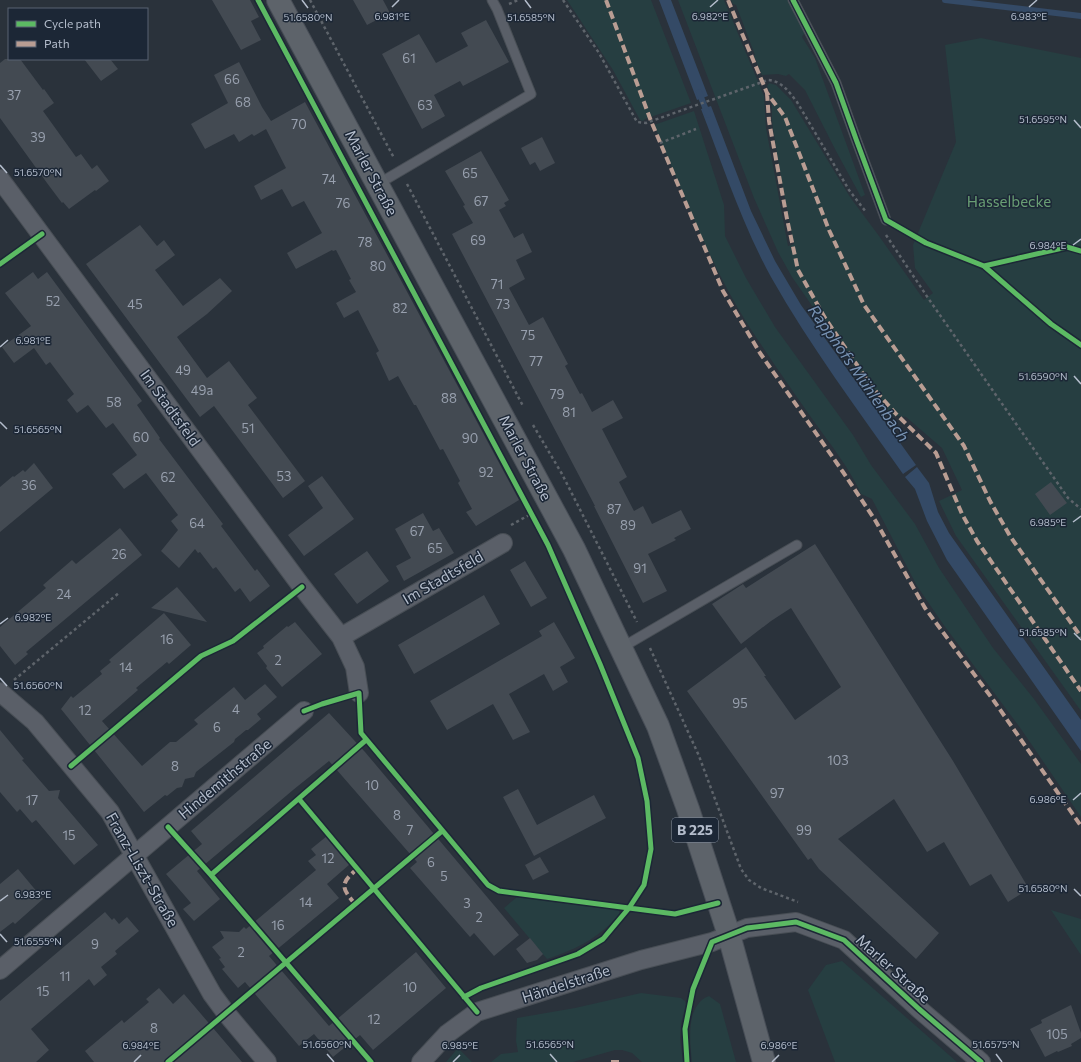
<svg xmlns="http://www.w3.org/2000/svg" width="1081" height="1062" font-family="Commissioner,sans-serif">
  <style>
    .green { fill: #263e41 }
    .water { fill: #344a66 }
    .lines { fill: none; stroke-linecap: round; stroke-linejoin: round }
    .stream { stroke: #344a66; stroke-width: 6 }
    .building { fill: #434a52 }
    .service-casing { stroke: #484e55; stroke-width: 11 }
    .minor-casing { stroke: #484e55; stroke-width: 20 }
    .primary-casing { stroke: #484e57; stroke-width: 24 }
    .path { stroke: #5e646b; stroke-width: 2.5; stroke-dasharray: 3 3; stroke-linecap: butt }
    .service { stroke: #5a5f68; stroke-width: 9 }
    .minor { stroke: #5a5f68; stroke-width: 18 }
    .primary { stroke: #5d636a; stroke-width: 22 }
    .quiet { stroke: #b99d93; stroke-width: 4; stroke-dasharray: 8 4; stroke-linecap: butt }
    .cycleway-casing { stroke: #1c2736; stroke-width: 8 }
    .cycleway { stroke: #5cba63; stroke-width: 5 }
    .ticks { fill: none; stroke: #b4bdcc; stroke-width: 1.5 }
    .labels { text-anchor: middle; stroke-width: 3; stroke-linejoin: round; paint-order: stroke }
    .number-label { font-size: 13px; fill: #98a0ae }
    .shield { fill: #1c2736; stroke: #86909f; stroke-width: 1 }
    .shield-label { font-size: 14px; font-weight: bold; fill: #b4bdcc }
    .street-label { font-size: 15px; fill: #b4bdcc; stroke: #1c2736 }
    .park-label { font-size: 15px; fill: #699e74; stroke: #1c2736 }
    .water-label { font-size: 16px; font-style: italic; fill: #7994b5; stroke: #1c2736 }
    .ticks-label { font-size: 10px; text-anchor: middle; fill: #b4bdcc; stroke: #1c2736; stroke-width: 3; stroke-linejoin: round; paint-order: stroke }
  </style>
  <rect width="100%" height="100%" fill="#2a323b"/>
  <path class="green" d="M567,0H651L691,103L645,119L643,121L640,120L613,70Z
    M678,0H724L764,96L766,128L788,246L794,244C786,206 779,167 773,128C770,112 775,102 767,86L769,83L776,85L791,100L850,197L879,236L924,300L933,293L915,268L913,245L956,142L945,45L981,38L1081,58V711L956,536L939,501L962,490L942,448L906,417L888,415L792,277L778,252L754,198Z
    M731,0H789L805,32L802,37L815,58L865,195L861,197L836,151L805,90L789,74L786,76L778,74L762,75L754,56L755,55L736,5L733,4Z
    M694,111L724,205L725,236L746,278L775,327L853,435L871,465L915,524L939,568L993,648L1034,699L1081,764V817L1021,729L943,624L917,586L872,499L861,494C849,467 830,444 813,420C791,389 769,357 748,325C709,263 683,192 654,125Z
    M517,897L618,908L620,914C597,939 579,948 547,959L504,908Z
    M1051,910L1081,919V955Z
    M842,961L957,1062H835L808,990L826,965Z
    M641,993L681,998L685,1001L686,1005L681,1023L680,1038L683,1062H642L632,1053L622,1050H615L573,1062H491L501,1054L518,1052L516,1041L517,1018L575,1008Z
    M709,996L720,1004L736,1062H692C690,1042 685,1005 709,996Z
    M458,1048L472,1062H446Z"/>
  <path class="water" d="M659,0H671L708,96L697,100Z
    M711,106L751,211L775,261L801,305L916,465L903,474C858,410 810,346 771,277C742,224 723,166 701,109Z
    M917,467L929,483L938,512L949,533L1081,720V751L947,560L927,521L915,489L905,477Z"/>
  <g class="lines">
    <path class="stream" d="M945,0L1081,16
      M699,92L708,115"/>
  </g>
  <path class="building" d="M212,0H250L259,17L251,21L261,40L241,50Z
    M353,0H383L390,13L367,25Z
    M486,20L509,62L463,86L460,81L434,95L445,116L422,129L382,54L419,34L436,63L468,46L461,33Z
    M5,59H20L43,90L44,89L54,103L43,111L76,157L81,154L92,169L97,165L109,181L96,191L95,190L69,209L63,202L62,203L47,183L0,118V63Z
    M84,59H110L118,69L101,81Z
    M239,62L262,107L271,121L305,102L519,500L476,526L466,512L472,509L458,483L460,481L443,449L440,450L416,405H414L398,376L389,381L376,353L379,351L358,310L344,318L336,303L356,292L349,280L351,279L336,250L333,251L332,250L296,269L287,253L322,233L304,201L292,207L282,189L261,200L254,186L286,168L266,129L254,136L252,134L239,142L234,134L205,149L191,124L228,103L214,75Z
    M542,137L555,163L540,171L535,162L530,165L521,148Z
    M481,151L509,200L504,203L506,206L499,210L514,238L523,233L532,252L516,260L525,279L509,288L529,325L543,317L568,364L565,366L580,394L582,393L592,412L613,400L623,418L602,429L627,477L619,482L634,511L643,506L652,524L681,510L691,529L674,538L676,540L648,554L667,591L643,603L594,506H595L452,234L473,223L463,206L465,205L445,171Z
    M140,225L157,246L164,240L175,255L155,270L183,306L220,278L232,291L207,314L177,337L207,378L229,361L257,398L248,405L305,481L283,498L214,406L200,417L86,264Z
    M33,272L38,279L47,272L142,401L137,405L160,438L159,439L223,524L221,526L255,571L257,569L270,586L250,602L240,588L235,592L216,567L213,569L200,552L198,553L195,549L179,568L161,551L178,530L171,521L178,515L146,473L124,489L112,474L137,455L113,423L106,428L88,405L77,413L67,400L74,394L50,362L46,365L34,348L14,363L2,347L31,326L5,293Z
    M34,463L53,488L0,532V487L13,476L14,477L23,470L25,472Z
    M322,476L354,519L304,556L288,535L323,508L308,486Z
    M1051,482L1067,503L1050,515L1035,494Z
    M423,513L433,531L439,528L454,553L404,581L396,566L411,558L395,529Z
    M120,528L142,555L26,652L28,654L15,665L0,646V627L46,588L43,585L72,560L76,564Z
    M815,544L953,761L1029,889L1008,902L991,874L970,886L944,842L927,852L894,799L838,839L939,933L916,959L819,869L811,858L808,860L687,691L746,647L766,676H764L795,720L841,687L791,608L771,621L741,644L712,604L743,584L746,588Z
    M367,551L389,581L357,604L334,574Z
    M525,561L547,598L531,607L510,570Z
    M177,587L207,622L151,608Z
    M484,595L500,624L414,674L398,645Z
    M164,613L191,645L169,664L167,662L136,688L138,690L102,721L142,766L170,742H176L198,724L194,720L234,687L245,700L265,684L277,697L257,714L261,719L248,730H246L240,735L235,739L234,742L196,772L194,777L185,779L182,787L177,788L167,796L165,795L144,812L61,709L71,696L73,698L102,674L100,671L111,662L109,660Z
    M295,622L322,654L282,687L266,668L267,666L257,653L264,648L263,646L287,626L288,627Z
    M554,622L575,658L560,667L568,682L553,691L544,674L509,694L530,732L513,740L493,704L447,730L430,701L542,636L539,631Z
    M329,713L365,752L519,935L494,956L474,933L470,937L410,868L417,862L329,761L293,790L197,871L220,899L194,921L183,909L191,903L166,874L202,844L191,831Z
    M0,730L24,759L22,760L49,791L60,790L58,798L98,845L74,865L36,820L32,823L20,809L17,812L0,792Z
    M518,789L537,825L594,795L606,818L534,856L503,797Z
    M327,836L350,864L327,884L339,898L269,956L329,1026L416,952L446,988L373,1050L360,1035L333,1057L314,1034L299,1046L245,982L238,988L222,969L225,967L219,959L221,958L212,947L224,938L220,931L239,932L244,927L246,929L316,870L308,861L316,855L311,849Z
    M540,857L549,872L533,880L525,865Z
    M18,869L43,899L15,924L13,922L0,932V884Z
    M105,912L112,920L114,918L119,924L127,917L139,931L115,951L117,954L101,967L107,975L94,986L89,979L31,1029L49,1050L36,1062H0V1001Z
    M530,938L543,954L537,960L527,963L516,949Z
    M159,988L173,1004L184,994L242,1062H94L85,1051L122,1020L124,1023L149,1002L146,999Z
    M1071,1005L1081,1033V1038L1071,1044L1072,1046L1058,1052L1057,1051L1045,1057L1030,1029L1042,1023L1041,1020Z"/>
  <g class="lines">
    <g class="service-casing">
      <path id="service" d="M793,0L836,83L856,139L886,220
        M378,184L531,94L497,9L492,0
        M621,648L797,545"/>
    </g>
    <g class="minor-casing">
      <path id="minor" d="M0,179L302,587L341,637L503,543
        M341,637L355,667L359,693
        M0,692L35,722L110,812L212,994L226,1013L267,1062
        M0,970L304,711
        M421,1062L447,1034L477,1012L641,960L712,942L747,928L796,922L844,940L919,1009L981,1062"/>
    </g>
    <g class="primary-casing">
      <path id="primary" d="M278,0L574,549L658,726L688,809L729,935L764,1062"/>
    </g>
    <path class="path" d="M310,0L394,158
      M563,0L599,53L637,122L646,123L768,80C782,81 789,92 797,102L849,190L866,212
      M509,4L518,0
      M660,143L696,129
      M407,184L523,406
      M886,235L928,298L1068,498L1081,509
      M533,425L562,474L637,622
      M511,525L531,514
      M650,648L699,756L741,869L749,880L761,888L798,902
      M14,680L120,592"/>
    <use href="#service" class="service"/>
    <use href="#minor" class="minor"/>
    <use href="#primary" class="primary"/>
    <path class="quiet" d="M606,0L651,121L723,291L760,353L843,472L875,520L925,608L994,701L1081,826
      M728,0L767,93L785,117L829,230L864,305L964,446L990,501L1010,536L1081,637
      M767,93L769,121L787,219L798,270L825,318L872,387L897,415L936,453L962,514L977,541L1081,691
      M355,904C341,887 340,884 357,869
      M611,1062H619"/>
    <g class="cycleway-casing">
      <path id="cycleway" d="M258,0L548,545L600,664L638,758L647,801L651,849L644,885L629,908L603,939L578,954L481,988L464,997
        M793,0L836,83L856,139L886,220L926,243L984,266L1051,324L1081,345
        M0,264L42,234
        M984,266L1067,247L1081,251
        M304,711L322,704L359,693L361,733L488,885L499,891L675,914L718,903
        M71,766L201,656L233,641L302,587
        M299,799L477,1012
        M168,827L211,875L371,1062
        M211,875L366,740
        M168,1062L442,831
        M687,1062L685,1029L693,989L712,942L747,928L796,922L844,940L919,1009L981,1062"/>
    </g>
    <use href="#cycleway" class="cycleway"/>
  </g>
  <path class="ticks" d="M302,0L308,8M525,0L531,8M392,7L399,0M710,7L718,0M1029,7L1037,0M1074,120L1081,128M0,165L7,173M1073,245L1081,239M0,347L8,340M1074,376L1081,384M0,422L7,429M1073,522L1081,516M0,624L8,618M1074,633L1081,640M0,678L7,686M1073,800L1081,793M1074,889L1081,896M0,901L8,895M0,934L7,942M327,1054L334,1062M550,1054L557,1062M996,1054L1002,1062M134,1062L141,1055M453,1062L460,1055M772,1062L779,1055"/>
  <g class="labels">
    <g class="number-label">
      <text x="409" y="63">61</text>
      <text x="232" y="84">66</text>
      <text x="14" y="100">37</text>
      <text x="243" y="107">68</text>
      <text x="425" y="110">63</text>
      <text x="299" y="129">70</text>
      <text x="38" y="142">39</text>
      <text x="470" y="178">65</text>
      <text x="329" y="184">74</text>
      <text x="481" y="206">67</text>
      <text x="343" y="208">76</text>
      <text x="478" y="245">69</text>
      <text x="365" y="247">78</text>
      <text x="378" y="271">80</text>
      <text x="497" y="289">71</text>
      <text x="53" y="306">52</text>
      <text x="135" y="309">45</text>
      <text x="503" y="309">73</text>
      <text x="400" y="313">82</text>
      <text x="528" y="340">75</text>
      <text x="536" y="366">77</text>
      <text x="183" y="375">49</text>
      <text x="202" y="395">49a</text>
      <text x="557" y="399">79</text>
      <text x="449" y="403">88</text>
      <text x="114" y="407">58</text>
      <text x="569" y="417">81</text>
      <text x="248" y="433">51</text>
      <text x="141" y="442">60</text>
      <text x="470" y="443">90</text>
      <text x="486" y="477">92</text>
      <text x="284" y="481">53</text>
      <text x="168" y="482">62</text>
      <text x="29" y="490">36</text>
      <text x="614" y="514">87</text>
      <text x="197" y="528">64</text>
      <text x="628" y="530">89</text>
      <text x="417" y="536">67</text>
      <text x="435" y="553">65</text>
      <text x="119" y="559">26</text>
      <text x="640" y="573">91</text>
      <text x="64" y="599">24</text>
      <text x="167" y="644">16</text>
      <text x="278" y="665">2</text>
      <text x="126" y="672">14</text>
      <text x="740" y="708">95</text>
      <text x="236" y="714">4</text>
      <text x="85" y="715">12</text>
      <text x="217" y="732">6</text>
      <text x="838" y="765">103</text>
      <text x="175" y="771">8</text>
      <text x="372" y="790">10</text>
      <text x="777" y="798">97</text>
      <text x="32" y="805">17</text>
      <text x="397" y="820">8</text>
      <text x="410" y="835">7</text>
      <text x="804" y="835">99</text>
      <text x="69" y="840">15</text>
      <text x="328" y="863">12</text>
      <text x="431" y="867">6</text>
      <text x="444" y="881">5</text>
      <text x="306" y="907">14</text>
      <text x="467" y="908">3</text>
      <text x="479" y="922">2</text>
      <text x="278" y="930">16</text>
      <text x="95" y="949">9</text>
      <text x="241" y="957">2</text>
      <text x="65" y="981">11</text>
      <text x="410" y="992">10</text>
      <text x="43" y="996">15</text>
      <text x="374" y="1024">12</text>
      <text x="154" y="1033">8</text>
      <text x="1057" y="1039">105</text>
    </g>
    <rect class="shield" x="672" y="818" width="46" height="24" rx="3"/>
    <g class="shield-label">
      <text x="695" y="835">B 225</text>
    </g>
    <g class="street-label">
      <text transform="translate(371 173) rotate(62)" y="5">Marler Straße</text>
      <text transform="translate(170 408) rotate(54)" y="5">Im Stadtsfeld</text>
      <text transform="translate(525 458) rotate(62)" y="5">Marler Straße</text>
      <text transform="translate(443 578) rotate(-30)" y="5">Im Stadtsfeld</text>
      <text transform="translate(225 779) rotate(-40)" y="5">Hindemithstraße</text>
      <text transform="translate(142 870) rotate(60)" y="5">Franz-Liszt-Straße</text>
      <text transform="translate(893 969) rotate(42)" y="5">Marler Straße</text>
      <text transform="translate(566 984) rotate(-18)" y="5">Händelstraße</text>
    </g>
    <g class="park-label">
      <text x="1009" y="207">Hasselbecke</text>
    </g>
    <g class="water-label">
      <text transform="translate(859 373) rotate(55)" y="6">Rapphofs Mühlenbach</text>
    </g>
  </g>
  <g class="ticks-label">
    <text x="392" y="20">6.981°E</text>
    <text x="710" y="20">6.982°E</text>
    <text x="1029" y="20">6.983°E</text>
    <text x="308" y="21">51.6580°N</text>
    <text x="531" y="21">51.6585°N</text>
    <text x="1043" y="123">51.6595°N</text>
    <text x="38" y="176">51.6570°N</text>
    <text x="1048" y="249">6.984°E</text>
    <text x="33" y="344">6.981°E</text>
    <text x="1043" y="380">51.6590°N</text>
    <text x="38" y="433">51.6565°N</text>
    <text x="1048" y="526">6.985°E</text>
    <text x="33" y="621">6.982°E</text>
    <text x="1043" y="636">51.6585°N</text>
    <text x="38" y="689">51.6560°N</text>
    <text x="1048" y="803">6.986°E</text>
    <text x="1043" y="892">51.6580°N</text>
    <text x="33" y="898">6.983°E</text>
    <text x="38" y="945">51.6555°N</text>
    <text x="327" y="1048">51.6560°N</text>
    <text x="550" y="1048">51.6565°N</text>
    <text x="996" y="1048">51.6575°N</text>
    <text x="141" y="1049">6.984°E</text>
    <text x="460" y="1049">6.985°E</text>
    <text x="779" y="1049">6.986°E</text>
  </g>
  <rect x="8" y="8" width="140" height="52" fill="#1c2736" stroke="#596372"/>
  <rect x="16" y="21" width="20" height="6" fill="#5cba63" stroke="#596372"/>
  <text x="44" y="28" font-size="12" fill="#b4bdcc">Cycle path</text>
  <rect x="16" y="41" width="20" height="6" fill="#b99d93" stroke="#596372"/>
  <text x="44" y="48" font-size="12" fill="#b4bdcc">Path</text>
</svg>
